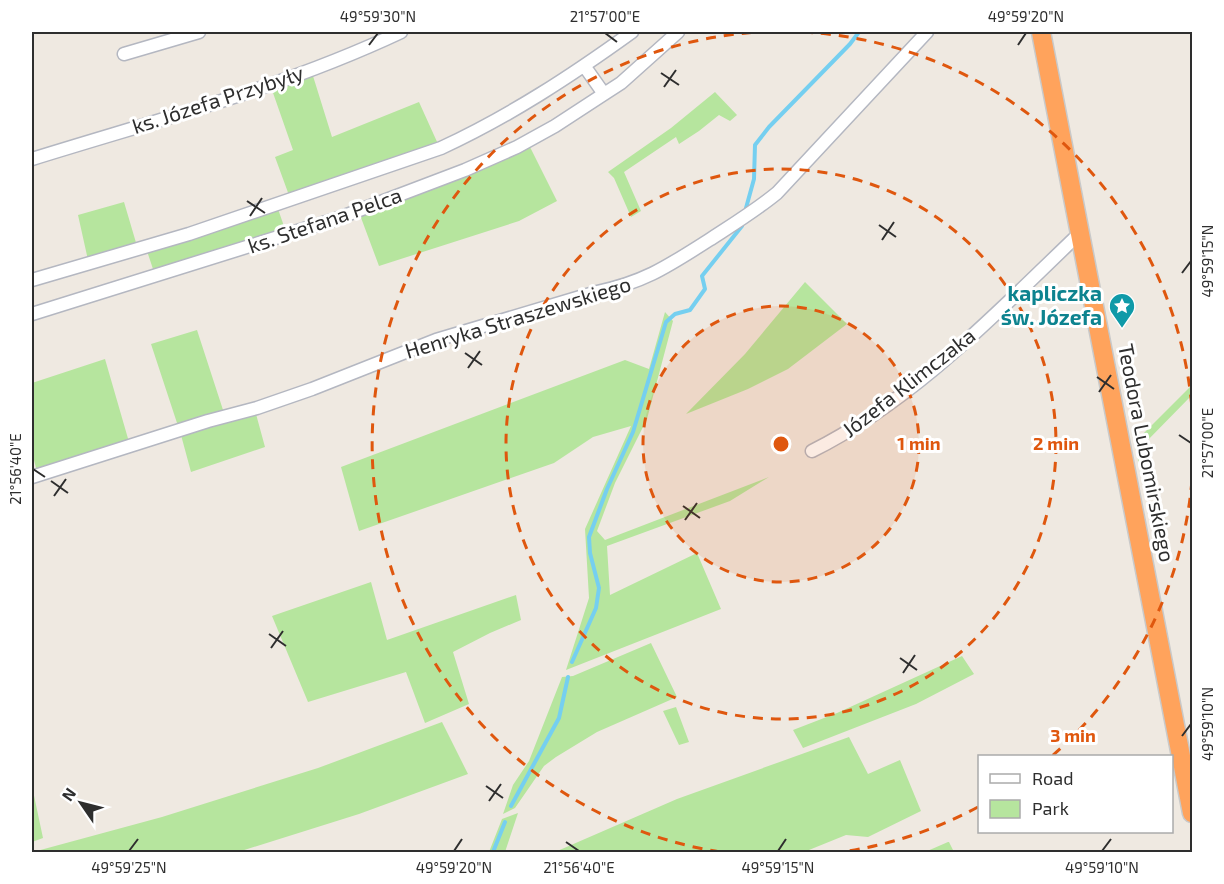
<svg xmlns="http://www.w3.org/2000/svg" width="1224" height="884" font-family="'Exo 2',sans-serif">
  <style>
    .green { fill: #b6e59e }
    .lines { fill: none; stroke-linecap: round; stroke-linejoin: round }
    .stream { stroke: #75cff0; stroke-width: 4 }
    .minor-casing { stroke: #b4b7c1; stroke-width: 15 }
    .highway-casing { stroke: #c9c9c9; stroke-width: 21 }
    .minor { stroke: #fff; stroke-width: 12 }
    .highway { stroke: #ffa35c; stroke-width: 18 }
    .ticks { fill: none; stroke: #2e2e2e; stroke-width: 2 }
    .ring { fill: none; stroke: #df570e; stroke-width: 3; stroke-dasharray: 10 8 }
    .labels { text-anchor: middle; stroke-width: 6; stroke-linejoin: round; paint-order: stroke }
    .street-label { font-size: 21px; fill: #2e2e2e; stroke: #fff }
    .culture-label { font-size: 21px; font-weight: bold; fill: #0d838f; stroke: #fff; text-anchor: end }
    .centre { fill: #df570e; stroke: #fff; stroke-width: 3 }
    .ring-label { font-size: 18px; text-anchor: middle; font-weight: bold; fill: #df570e; stroke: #fff; stroke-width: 6; stroke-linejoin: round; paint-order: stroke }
    .neatline { fill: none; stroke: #2e2e2e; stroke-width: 2 }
    .ticks-label { font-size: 15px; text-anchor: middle; fill: #2e2e2e }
  </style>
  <rect width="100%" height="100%" fill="#efe9e1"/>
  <path class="green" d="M313,76L332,137L419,102L438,144L290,198L275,157L293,150L272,90Z
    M715,92L737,115L730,121L719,115L699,131L679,144L676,137L624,172L641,211L631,217L614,178L608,172L671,128Z
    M529,145L557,201L519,221L379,266L360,215Z
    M124,202L137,246L88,260L78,215Z
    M278,209L286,232L154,272L147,251Z
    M805,282L847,324L788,369L748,389L686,414L745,354Z
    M665,312L673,321L647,419L615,483L597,531L605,540L769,477L730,501L607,546L610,595L697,553L721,609L566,670L589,598L585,529L631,426L593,437L554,463L359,531L341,467L625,360L649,369Z
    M197,330L224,413L178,426L151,344Z
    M105,359L129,442L37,472L32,452V383Z
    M1192,385V395L1144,444L1153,480L1150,484L1144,486L1135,446L1143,434Z
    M256,414L265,447L191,472L181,435Z
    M371,582L387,640L516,595L521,620L490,633L453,652L469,704L425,723L406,672L308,702L272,616Z
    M651,643L677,697L597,732L556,757L544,766L515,808L503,814L513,785L529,761L562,677L573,676Z
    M962,656L974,674L916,704L803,748L793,730L837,713Z
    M676,707L689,742L679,745L663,711Z
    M442,722L468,774L359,814L238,852H33L162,817L318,768Z
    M849,737L868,774L900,760L921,811L868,837L846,835L804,852H555L677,799Z
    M32,786L43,838L32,842Z
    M518,813L505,852H489L502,819Z
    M949,842L954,852H925L948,842Z"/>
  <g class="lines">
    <path class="stream" d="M746,208L754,179L755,145L769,127L850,44L859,32
      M572,662L596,608L599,588L590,553L589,537L607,489L633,432L666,322L675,314L690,310L705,289L702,276L742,226
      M511,806L559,718L568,677
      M493,852L505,822"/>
    <g class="minor-casing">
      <path id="minor" d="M124,54L199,32
        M585,67L604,94
        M32,159C157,120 282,88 401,32
        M32,280L189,234L441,148C510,116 571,76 632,32
        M32,314L336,219L465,170L517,147L555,126L604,94L621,83L678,32
        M812,451C916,399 997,312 1080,233
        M32,477L208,421L257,408L312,389L436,340L597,292C645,282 668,266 709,240C732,225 755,211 777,193L927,32"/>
    </g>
    <g class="highway-casing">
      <path id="highway" d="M1041,32L1192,813"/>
    </g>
    <use href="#minor" class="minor"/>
    <use href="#highway" class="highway"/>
  </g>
  <path class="ticks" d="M605,33L617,42M369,45L378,33M1018,45L1026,33M661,73L679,85M664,87L676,70M247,201L265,213M250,216L262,198M879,225L896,237M882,240L894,222M1182,273L1191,261M465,353L482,365M468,368L480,351M1097,377L1114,389M1099,392L1111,375M1179,435L1191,443M33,469L45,477M51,481L68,493M54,496L66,479M683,506L700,518M685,520L697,503M269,634L286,646M271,648L283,631M900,658L917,670M903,673L915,655M1182,736L1191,724M486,786L503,798M489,801L501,784M566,842L579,851M129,851L138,839M454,851L462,839M778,851L786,839M1102,851L1111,839"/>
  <circle cx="781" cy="444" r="138" fill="#df570e" fill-opacity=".12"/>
  <g class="ring">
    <circle cx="781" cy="444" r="138"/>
    <circle cx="781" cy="444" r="275"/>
    <path d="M1192 480A413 413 0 0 1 1052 756M978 807A413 413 0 0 1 842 852M720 852A413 413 0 0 1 759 32M803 32A413 413 0 0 1 1192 408"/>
  </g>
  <defs>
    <g id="sight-pin" transform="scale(1.35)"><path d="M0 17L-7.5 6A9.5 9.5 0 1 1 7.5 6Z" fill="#0f9aa8" stroke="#fff"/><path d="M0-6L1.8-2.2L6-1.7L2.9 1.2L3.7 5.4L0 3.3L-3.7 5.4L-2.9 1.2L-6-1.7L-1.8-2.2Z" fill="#fff"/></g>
  </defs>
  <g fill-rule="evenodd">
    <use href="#sight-pin" x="1122" y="306"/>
  </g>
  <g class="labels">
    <g class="street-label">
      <text transform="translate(218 100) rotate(-18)" y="7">ks. Józefa Przybyły</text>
      <text transform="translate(325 221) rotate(-19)" y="7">ks. Stefana Pelca</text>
      <text transform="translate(518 318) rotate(-17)" y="7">Henryka Straszewskiego</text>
      <text transform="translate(909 383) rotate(-38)" y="7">Józefa Klimczaka</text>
      <text transform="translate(1146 453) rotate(79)" y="7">Teodora Lubomirskiego</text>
    </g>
    <g class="culture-label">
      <text x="1102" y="301">kapliczka<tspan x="1102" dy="24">św. Józefa</tspan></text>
    </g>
  </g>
  <circle cx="781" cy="444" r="9" class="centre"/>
  <g class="ring-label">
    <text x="919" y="450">1 min</text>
    <text x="1056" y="450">2 min</text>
    <text x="1073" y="742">3 min</text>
  </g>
  <rect width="1224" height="884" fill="none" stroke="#ffffff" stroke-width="66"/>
  <rect x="978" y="755" width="195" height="78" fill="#ffffff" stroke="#ababab" stroke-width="1.5"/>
  <rect x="990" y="774" width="30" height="9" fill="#ffffff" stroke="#ababab" stroke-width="1.5"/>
  <text x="1032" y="785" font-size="18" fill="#2e2e2e">Road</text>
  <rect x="990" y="800" width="30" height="18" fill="#b6e59e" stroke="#ababab" stroke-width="1.5"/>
  <text x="1032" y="815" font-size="18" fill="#2e2e2e">Park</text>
  <g transform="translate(81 803) rotate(305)" stroke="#ffffff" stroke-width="4.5" paint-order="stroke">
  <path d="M0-4.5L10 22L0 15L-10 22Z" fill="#2e2e2e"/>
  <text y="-9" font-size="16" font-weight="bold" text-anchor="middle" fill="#2e2e2e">N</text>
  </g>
  <rect x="33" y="33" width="1158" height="818" class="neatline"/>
  <g class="ticks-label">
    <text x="378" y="22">49°59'30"N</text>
    <text x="605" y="22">21°57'00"E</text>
    <text x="1026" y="22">49°59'20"N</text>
    <text transform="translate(1208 261) rotate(-90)" y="5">49°59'15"N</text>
    <text transform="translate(1208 443) rotate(-90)" y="5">21°57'00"E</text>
    <text transform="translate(16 469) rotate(-90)" y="5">21°56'40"E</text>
    <text transform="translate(1208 724) rotate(-90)" y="5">49°59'10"N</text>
    <text x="129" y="873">49°59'25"N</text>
    <text x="454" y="873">49°59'20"N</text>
    <text x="579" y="873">21°56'40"E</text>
    <text x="778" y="873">49°59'15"N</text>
    <text x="1102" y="873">49°59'10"N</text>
  </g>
</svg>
